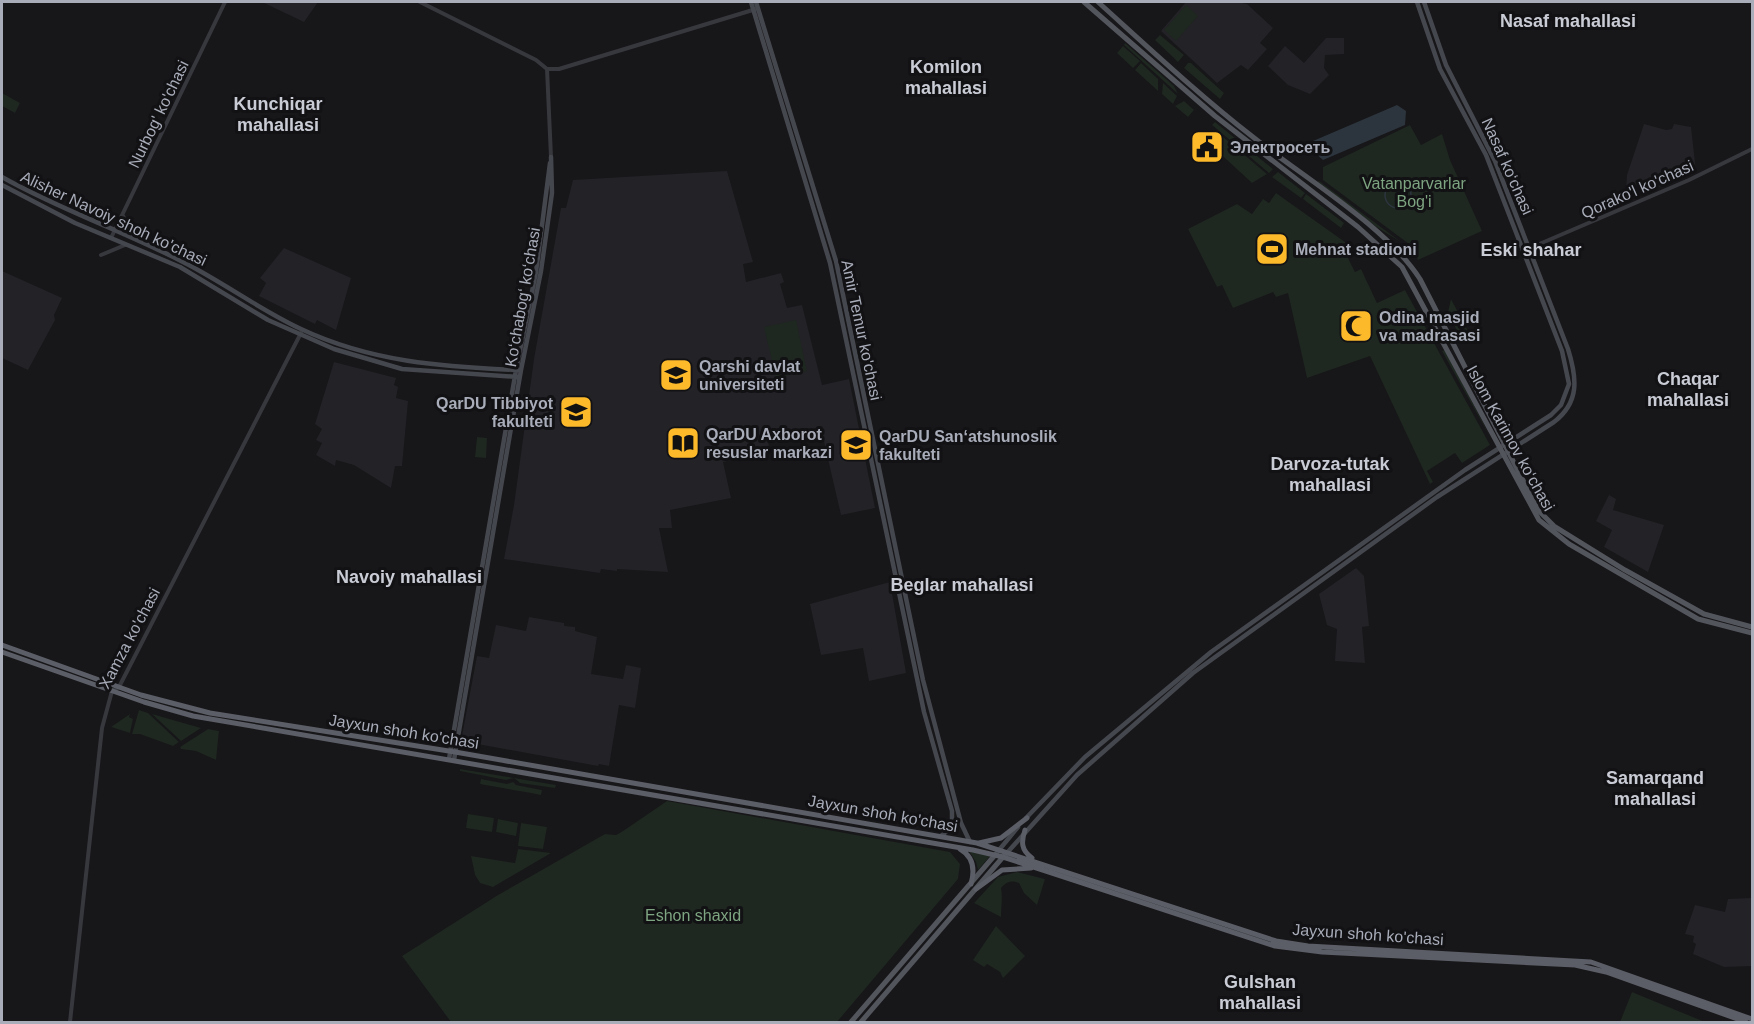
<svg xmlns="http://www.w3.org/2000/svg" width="1754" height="1024" font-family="Arial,sans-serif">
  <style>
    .built { fill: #232226 }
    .green { fill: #1e2720 }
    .water { fill: #2c353e }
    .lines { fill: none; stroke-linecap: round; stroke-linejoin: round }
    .stream { stroke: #2c353e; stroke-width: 1.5 }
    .tertiary { stroke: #37383e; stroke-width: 4 }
    .secondary { stroke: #45474e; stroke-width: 4.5 }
    .primary { stroke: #53555d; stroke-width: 5 }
    .trunk { stroke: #5b5e66; stroke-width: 5 }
    .labels { text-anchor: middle; stroke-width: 6; stroke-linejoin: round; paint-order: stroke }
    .street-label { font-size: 16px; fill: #a8adb9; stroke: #121114 }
    .poi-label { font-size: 16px; font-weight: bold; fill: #a8adb9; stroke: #121114; text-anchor: start }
    .park-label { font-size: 16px; fill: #7ea581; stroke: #121114 }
    .neighbourhood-label { font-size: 18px; font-weight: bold; fill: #c9ccd5; stroke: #121114 }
  </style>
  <rect width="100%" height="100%" fill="#171619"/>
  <path class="built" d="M262,2H318L304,22Z
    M1186,2H1237L1247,4L1273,28L1260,43L1267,49L1248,70L1241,65L1217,83L1161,31Z
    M1326,38H1344V54L1325,55L1324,68L1329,75L1310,94L1288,85L1268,66L1285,46L1304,63Z
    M1644,124L1666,130L1672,129L1674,124L1691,127L1696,172L1656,188L1655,183L1650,185L1647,181L1626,190L1627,175Z
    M727,171L753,262L743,264L746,282L781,273L784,282L780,284L787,308L802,305L822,385L849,379L875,508L841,515L822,433L775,443L774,439L768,440L769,448L760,450V453L723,462L731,498L670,510L672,528H659L668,572L617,569V571L601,569L600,573L504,559L514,505L534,359L561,208H566L573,180Z
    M284,248L351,278L336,330L317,320L315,324L259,296L266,283L260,278Z
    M2,271L62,298L54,315L55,320L28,370L2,358Z
    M334,362L396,378L394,385L398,387L396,398L408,401L402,466H395L391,488L354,465L336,460L335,466L316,455L322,443L316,440L322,429L315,424Z
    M1609,495L1616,499L1613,510L1664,525L1648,572L1604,547L1612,530L1596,521Z
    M1356,568L1364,576L1369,626L1362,627L1365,663L1335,661L1337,629L1327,625L1319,594Z
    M890,582L906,673L869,681L863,648L821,655L810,604Z
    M529,617L564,623V626L575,627V631L597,637L591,674L623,679L626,665L641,668L635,708L619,705L609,766L599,764L598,766L461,741L477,656L489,658L496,625L526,631Z
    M1752,898V966L1724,967L1693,954L1696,944L1693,942L1694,936L1685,934L1695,905L1725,912L1728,899Z"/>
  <path class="green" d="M1186,5L1198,16L1176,41L1164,30Z
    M1160,35L1184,55L1178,62L1155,40Z
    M1125,43L1174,86L1178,94L1124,45Z
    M1123,46L1140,61L1133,68L1117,53Z
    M1141,63L1158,79V91L1135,70Z
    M1188,63H1191L1224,93L1220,99L1184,68Z
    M1163,83L1177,96L1173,104L1162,94Z
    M2,93L20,103L15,113L2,106Z
    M1184,101L1194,110L1188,117L1175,106Z
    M1215,122L1273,169L1269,173L1212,125Z
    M1410,125L1421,145L1442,134L1450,160L1482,231L1418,260L1413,247L1323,180V167Z
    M1222,136L1267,174L1252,183L1213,147Z
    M1278,172L1305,193L1301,198L1272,177Z
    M1318,182L1319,181L1401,242L1378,228Z
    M1276,193L1345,242L1347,256L1355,272L1361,269L1377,303L1405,290L1490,445L1462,463L1455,453L1427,471L1433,482L1430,484L1370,356L1307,378L1288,293L1276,297L1273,292L1233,308L1222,285L1217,287L1188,229L1237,204L1252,214L1263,199L1269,203Z
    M1306,194L1344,223L1341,228L1303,199Z
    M1451,299L1469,333L1460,337L1448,312Z
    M796,320L807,371L776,378L764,327Z
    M1445,350L1493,442L1442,351Z
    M477,437L487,438L486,458L475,457Z
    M139,710L148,713L179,742L173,746L140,734H132Z
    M130,714L129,717L133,719L130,733L111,727Z
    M152,714L201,728L181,741Z
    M208,729L219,731L216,760L196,751L181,749L180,747Z
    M460,769L556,785L555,788L520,783L514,778L506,780L460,771Z
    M481,779L507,784L513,782L516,785L542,790L541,795C519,791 502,788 480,784Z
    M667,801L950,852L960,864L958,879L837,1022H451L402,956L498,895L605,834L616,835L623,831Z
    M468,814L494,818L492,832L466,828Z
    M498,819L518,823L516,836L496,832Z
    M521,823L547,827L543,849L518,846Z
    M518,849L551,853L493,887L480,883L475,875L471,856L515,863Z
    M969,851L990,856L978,870L976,862Z
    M1017,872L1045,879L1037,905L1024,893L1019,883C1011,880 1006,882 1001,888C1003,898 1001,907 1001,917L974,903L998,877Z
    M996,926L1025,956L1003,978L1000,972L987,964L984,967L973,960Z
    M1632,992L1705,1022H1620Z"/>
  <path class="water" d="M1397,105L1406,111L1405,125L1323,160L1314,152L1313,141Z"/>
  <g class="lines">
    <path class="stream" d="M1385 195a13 13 0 1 1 26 0a13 13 0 1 1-26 0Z"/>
    <path class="tertiary" d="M420,2L536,60L547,69H559L756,9
      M547,69L551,157
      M123,216L134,238
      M111,238L225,2
      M1530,248L1689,180L1752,149
      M101,255L125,245
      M70,1022L102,728L112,691L119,687L301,333"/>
    <path class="secondary" d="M751,2L830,263L924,712L952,811V827L941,836
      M756,2L836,261L923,680L961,823L970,842
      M2,177C60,210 124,231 183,262C223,282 260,310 301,329C371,362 443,367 518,370
      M2,185L75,223L180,267L268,320L334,349L402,369L518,377
      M449,759L516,370L536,272L550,163
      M454,760L521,370L541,271L552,193L551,157
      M1026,818L1085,757L1211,652L1465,470L1551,415L1561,405L1569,384L1562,351L1486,155L1440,69L1417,2
      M995,855L1018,827
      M1005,855L1077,775L1193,673L1437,497L1554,422C1580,402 1577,378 1568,349L1495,161L1446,65L1424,2"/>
    <path class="primary" d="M1084,2L1215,116L1358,227L1402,267L1539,520L1569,544L1698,619L1752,633
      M1098,2C1149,48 1199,95 1253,137C1303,177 1386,226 1420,279L1532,498L1541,513L1554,526L1625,570L1704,614L1752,627
      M851,1022L995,855
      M861,1022L1003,857"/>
    <path class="trunk" d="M2,645L141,695L210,713L455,752L977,843L1276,941L1308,946L1591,962L1752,1019
      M2,652L144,702L193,716L973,850L1003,857L1275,946L1322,952L1575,965L1606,972L1746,1022
      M1025,830C1021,842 1021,850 1032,858
      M979,843L1001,838L1027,818
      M960,849C974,857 975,870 971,884
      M976,889L1002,870L1031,868"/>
  </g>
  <defs>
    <g id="civic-square" transform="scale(1.725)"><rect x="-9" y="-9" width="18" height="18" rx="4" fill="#fcba2b" stroke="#121114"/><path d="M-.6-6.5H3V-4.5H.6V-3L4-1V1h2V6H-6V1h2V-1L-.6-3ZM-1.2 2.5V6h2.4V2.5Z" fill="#111"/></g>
    <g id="stadium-square" transform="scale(1.725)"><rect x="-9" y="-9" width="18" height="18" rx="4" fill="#fcba2b" stroke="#121114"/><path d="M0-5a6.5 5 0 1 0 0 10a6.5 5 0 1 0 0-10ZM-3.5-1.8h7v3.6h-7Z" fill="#111"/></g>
    <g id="mosque-square" transform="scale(1.725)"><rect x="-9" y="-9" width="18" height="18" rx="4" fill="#fcba2b" stroke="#121114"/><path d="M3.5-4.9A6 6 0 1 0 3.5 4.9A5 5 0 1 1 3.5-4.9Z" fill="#111"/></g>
    <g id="university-square" transform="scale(1.725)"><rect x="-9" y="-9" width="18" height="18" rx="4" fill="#fcba2b" stroke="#121114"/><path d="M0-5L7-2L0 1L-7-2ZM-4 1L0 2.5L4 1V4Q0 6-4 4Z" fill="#111"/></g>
    <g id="library-square" transform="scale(1.725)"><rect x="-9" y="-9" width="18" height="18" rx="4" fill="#fcba2b" stroke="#121114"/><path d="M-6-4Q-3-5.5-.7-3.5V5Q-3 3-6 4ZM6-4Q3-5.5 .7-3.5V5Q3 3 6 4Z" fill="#111"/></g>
  </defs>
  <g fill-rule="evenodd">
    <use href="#civic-square" x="1207" y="147"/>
    <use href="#stadium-square" x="1272" y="249"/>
    <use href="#mosque-square" x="1356" y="326"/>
    <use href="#university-square" x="676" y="375"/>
    <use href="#university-square" x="576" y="412"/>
    <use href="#library-square" x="683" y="443"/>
    <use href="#university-square" x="856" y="445"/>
  </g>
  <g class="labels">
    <g class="street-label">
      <text transform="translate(158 114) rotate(-64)" y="6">Nurbog' ko'chasi</text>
      <text transform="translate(1508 166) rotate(66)" y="6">Nasaf ko‘chasi</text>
      <text transform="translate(1637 189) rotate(-24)" y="6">Qorako'l ko'chasi</text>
      <text transform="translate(114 218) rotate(25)" y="6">Alisher Navoiy shoh ko'chasi</text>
      <text transform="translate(522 297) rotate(-80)" y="6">Ko‘chabog‘ ko‘chasi</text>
      <text transform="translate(862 330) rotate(78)" y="6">Amir Temur ko'chasi</text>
      <text transform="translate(1511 438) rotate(61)" y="6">Islom Karimov ko‘chasi</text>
      <text transform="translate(129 638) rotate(-62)" y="6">Xamza ko'chasi</text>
      <text transform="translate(404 731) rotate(9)" y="6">Jayxun shoh ko'chasi</text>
      <text transform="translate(883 813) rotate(10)" y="6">Jayxun shoh ko'chasi</text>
      <text transform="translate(1368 934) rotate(4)" y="6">Jayxun shoh ko'chasi</text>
    </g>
    <g class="poi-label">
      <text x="1230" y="153">Электросеть</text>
      <text x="1295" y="255">Mehnat stadioni</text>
      <text x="1379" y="323">Odina masjid<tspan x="1379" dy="18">va madrasasi</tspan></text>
      <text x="699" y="372">Qarshi davlat<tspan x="699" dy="18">universiteti</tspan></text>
      <text x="553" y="409" text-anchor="end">QarDU Tibbiyot<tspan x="553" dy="18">fakulteti</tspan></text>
      <text x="706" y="440">QarDU Axborot<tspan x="706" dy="18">resuslar markazi</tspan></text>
      <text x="879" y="442">QarDU San‘atshunoslik<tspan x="879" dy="18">fakulteti</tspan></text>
    </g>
    <g class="park-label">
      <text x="1414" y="189">Vatanparvarlar<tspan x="1414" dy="18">Bog'i</tspan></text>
      <text x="693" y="921">Eshon shaxid</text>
    </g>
    <g class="neighbourhood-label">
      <text x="1568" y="27">Nasaf mahallasi</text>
      <text x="946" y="73">Komilon<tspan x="946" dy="21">mahallasi</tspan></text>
      <text x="278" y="110">Kunchiqar<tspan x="278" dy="21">mahallasi</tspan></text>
      <text x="1531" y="256">Eski shahar</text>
      <text x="1688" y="385">Chaqar<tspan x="1688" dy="21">mahallasi</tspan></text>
      <text x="1330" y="470">Darvoza-tutak<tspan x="1330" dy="21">mahallasi</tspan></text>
      <text x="409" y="583">Navoiy mahallasi</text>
      <text x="962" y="591">Beglar mahallasi</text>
      <text x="1655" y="784">Samarqand<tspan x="1655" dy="21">mahallasi</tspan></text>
      <text x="1260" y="988">Gulshan<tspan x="1260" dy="21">mahallasi</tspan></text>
    </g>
  </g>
  <rect width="1754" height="1024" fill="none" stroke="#a8adb9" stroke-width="6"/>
</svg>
